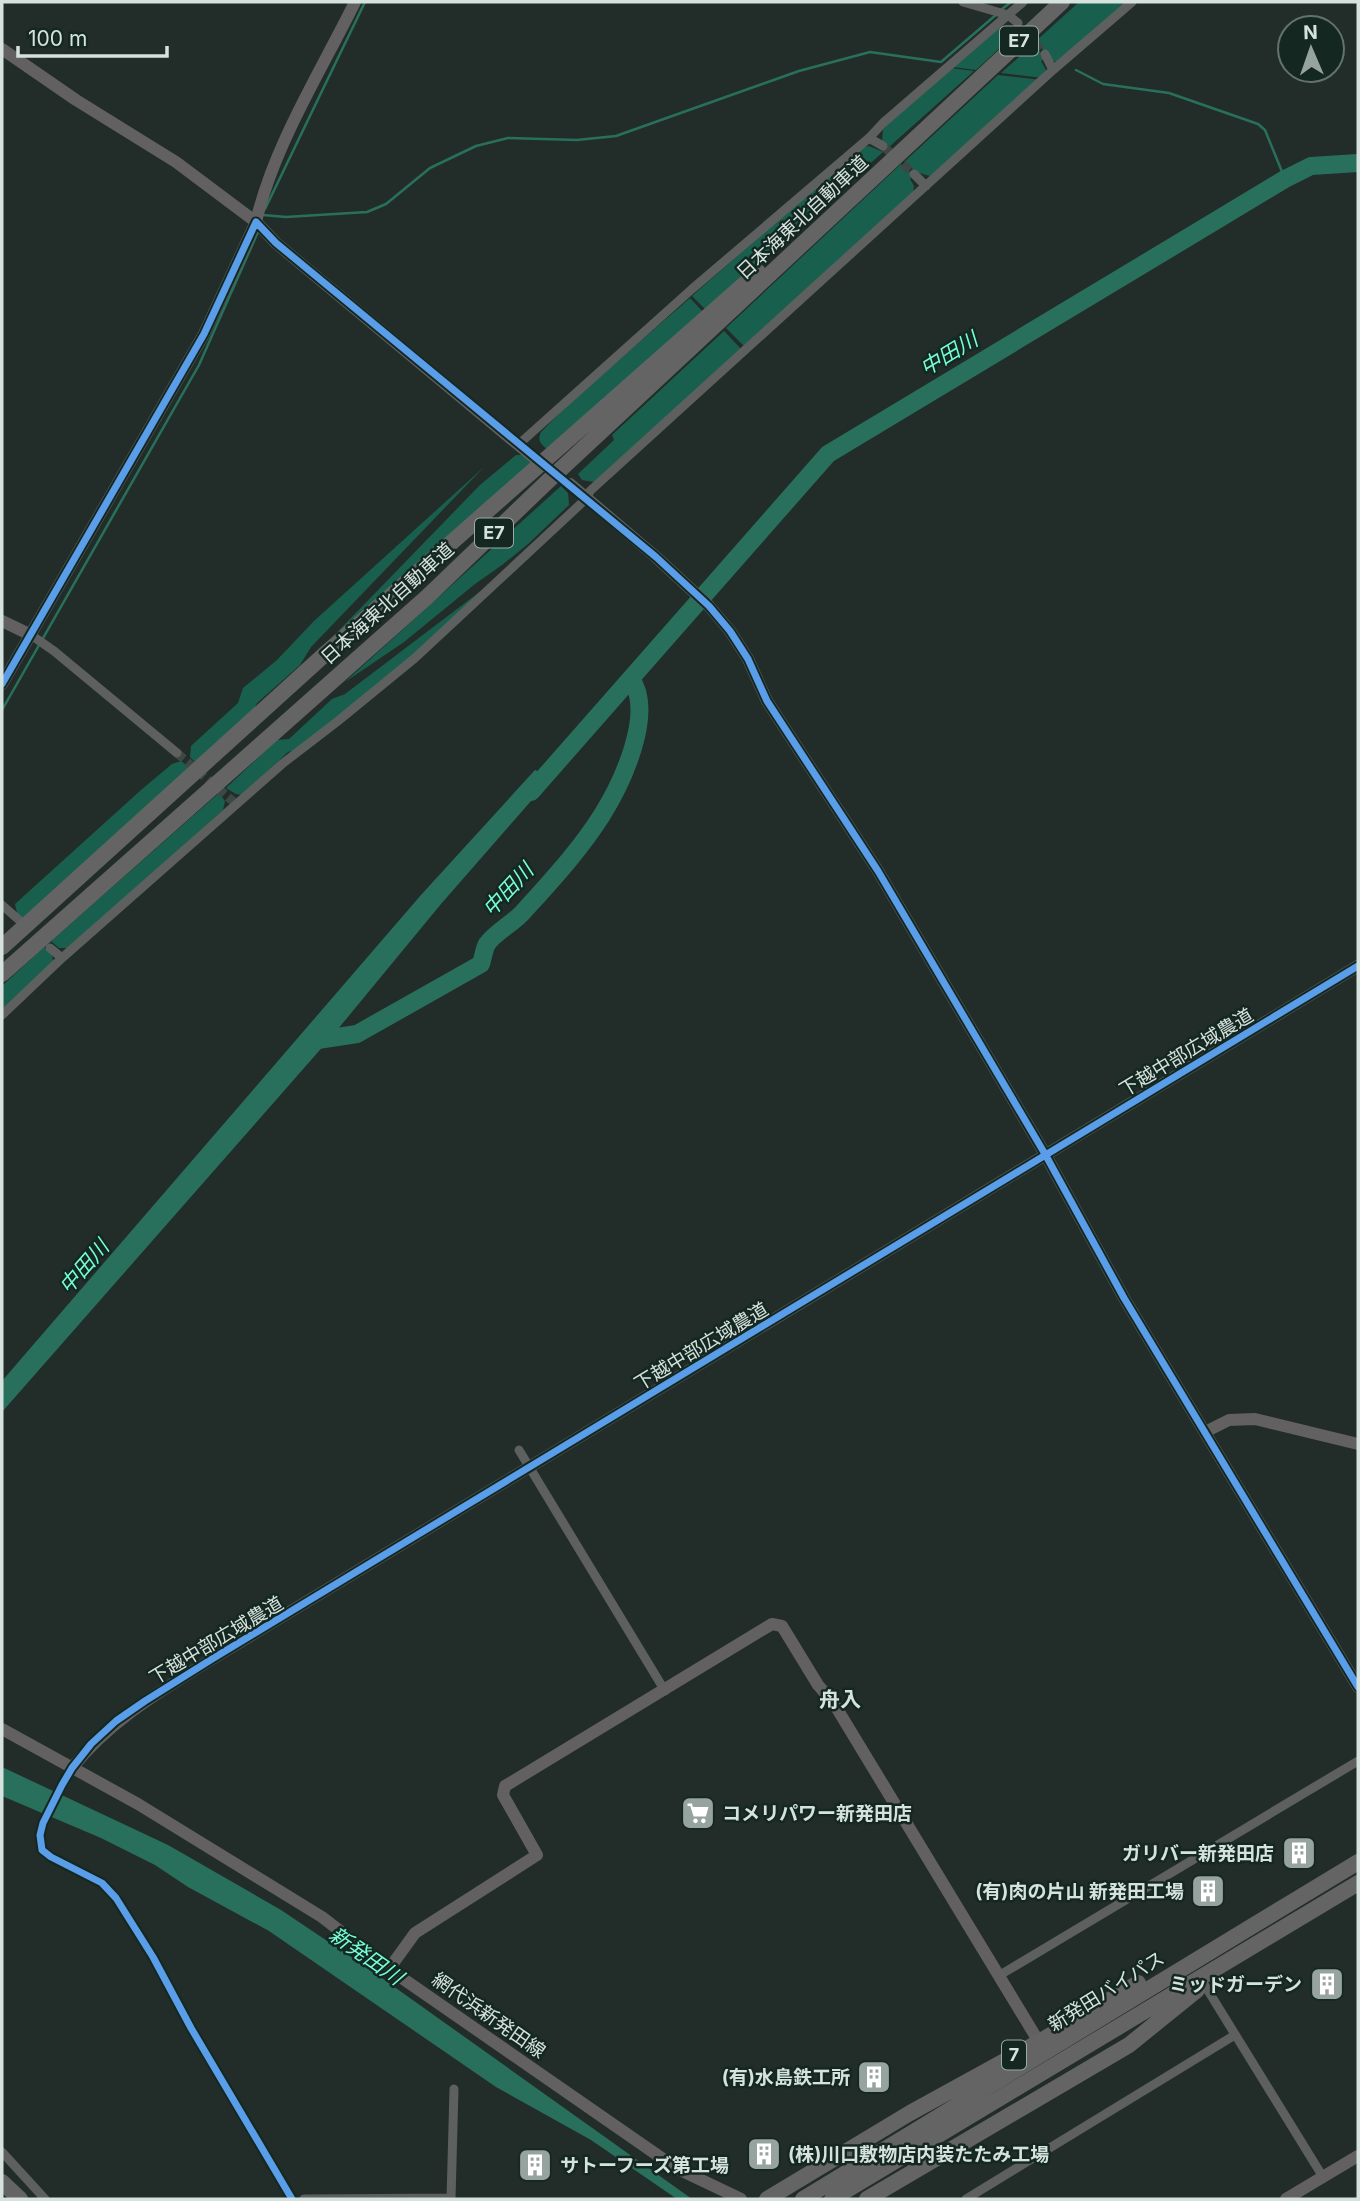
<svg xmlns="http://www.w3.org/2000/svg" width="1360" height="2201" font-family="Inter,'Noto Sans JP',sans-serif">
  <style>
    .forest { fill: #18604d }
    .water { fill: #29705c }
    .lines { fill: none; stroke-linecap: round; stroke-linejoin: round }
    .stream { stroke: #29705c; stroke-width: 2.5 }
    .river { stroke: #29705c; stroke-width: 18 }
    .street-tunnel { stroke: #3d4845; stroke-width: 9; stroke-dasharray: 9 4.5; stroke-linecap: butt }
    .street { stroke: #5e5f5f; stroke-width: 9 }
    .secondary { stroke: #626061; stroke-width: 12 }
    .highway { stroke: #646465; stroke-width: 16 }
    .cycleway-casing { stroke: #142821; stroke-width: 11 }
    .cycleway { stroke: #5a9eea; stroke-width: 7 }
    .labels { text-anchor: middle; stroke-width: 5; stroke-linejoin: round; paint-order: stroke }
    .shield { fill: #142821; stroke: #9caaa5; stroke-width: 2 }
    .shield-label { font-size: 18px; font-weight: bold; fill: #d6e2dd }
    .street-label { font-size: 19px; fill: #d6e2dd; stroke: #142821 }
    .poi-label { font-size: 19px; font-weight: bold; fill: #d6e2dd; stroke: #142821; text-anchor: end }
    .water-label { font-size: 21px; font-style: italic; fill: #75fed6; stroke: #142821 }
    .neighbourhood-label { font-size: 21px; font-weight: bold; fill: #d6e2dd; stroke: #142821 }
  </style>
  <rect width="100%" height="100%" fill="#222d2a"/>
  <path class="forest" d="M1079,2H1129L1058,62L1052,61L1036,41Z
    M1008,26L1016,33L976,70L953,67L997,29Z
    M1034,44L1045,58L1041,61L1046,70L1043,78L1001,73Z
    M951,68L974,71L889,147L882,142L883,130L886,126Z
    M998,75L1041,80L930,176L916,172L904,162Z
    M869,146L883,152L706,310L692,296L861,148Z
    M901,164L913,175L910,179L914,186L913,194L745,347L726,328Z
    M690,298L703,312L548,450C541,444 537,441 541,432L573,400Z
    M724,331L742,350L594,482L582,480L578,474L614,440L612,435Z
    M516,455H522L533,463L317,653L480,485Z
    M484,467L311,647L300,665L257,703L253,713L197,764L190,757L191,746L238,703L243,688L277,660L314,621Z
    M561,486L568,493L569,505L528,544L502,565L475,584L404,642L345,682Z
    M486,587L412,657L300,749L288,752L242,795L236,794L226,788L277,740L289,739L332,699L345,694Z
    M181,761L191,769L23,919L17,913L15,904L141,790L172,764Z
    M219,793L225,801L223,810L69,948H59L51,941Z
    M44,947L52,954L53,962L2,1009V986Z"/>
  <path class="water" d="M535,770L552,777L441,904L333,1035L2,1412V1381L421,895Z
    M2,1767L168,1845L281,1910L372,1971L692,2199H677L591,2140L496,2087L269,1931L188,1887L155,1865L101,1838L2,1796Z"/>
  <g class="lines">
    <path class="stream" d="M1002,9L1011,2
      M1076,70L1103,84L1169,93L1258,124L1265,130L1285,179
      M265,209L365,2
      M263,215L286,217L367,212L386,204L430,168L476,146L508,138L577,140L616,136L799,71L870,52L941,62L997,14
      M2,710L199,365L258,232"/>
    <path class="river" d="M531,792L828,454L1285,179L1311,166L1358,163
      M311,1041L357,1034L481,964C483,958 484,949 487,944C495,932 514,923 524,911C551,881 580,850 602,815C622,783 655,713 631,679"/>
    <path class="street-tunnel" d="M1026,32L1045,54
      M883,146L914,174
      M177,753L236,804"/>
    <path class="street" d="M963,2L1008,15L1018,23
      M1045,54L1053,70
      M869,138L883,146
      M914,174L926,186
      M519,444L692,289L869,138L883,123L1023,2
      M31,635L54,651L177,753
      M2,905L19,920
      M50,948L62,958
      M2,1015L62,958L282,764L338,721L415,658L587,498L590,491L1053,70L1132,2
      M519,1450L665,1691
      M72,1768L43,1823L40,1835L42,1850L51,1857L102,1883L116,1898L153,1957L191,2028L292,2199
      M1000,1975L1358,1761
      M1204,1984L1323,2177
      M2,2152L45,2199
      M304,2199L451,2198
      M451,2199L454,2089
      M966,2199L1235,2035"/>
    <path class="secondary" d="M2,49L76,100L176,162L256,222C273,147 321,71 355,2
      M570,484L656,557L709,606L730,631L748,659L767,701L878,871L1045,1154L1124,1298L1358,1687
      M2,621L31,635
      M2,684L204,334L256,222L276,243L533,457
      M1205,1432L1229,1420L1255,1419L1358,1444
      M2,1729L138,1804L322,1917L389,1969L676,2168L741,2199
      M72,1768C110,1720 161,1691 212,1659L1358,966
      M389,1969L415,1933L537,1855L503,1795L505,1786L772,1624L782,1626L818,1685L833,1702L1039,2042
      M1286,2199L1358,2156"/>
    <path class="highway" d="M2,947L324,655L758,272
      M2,974L427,597L547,482L1062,2
      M2,2182L20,2199
      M767,2199L910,2113L1039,2042L1138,1983
      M803,2199L1358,1862
      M832,2199L1358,1883
      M867,2199L1129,2045L1197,1990"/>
    <g class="cycleway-casing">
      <path id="cycleway" d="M2,684L204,334L256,222L276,243L656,557L709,606L730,631L748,659L767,701L878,871L1045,1154L1124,1298L1358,1687
        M292,2199L191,2028L153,1957L116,1898L102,1883L51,1857L42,1850L40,1835L43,1823L62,1785L72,1768L91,1744L116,1721L145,1701L212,1659L1358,966"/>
    </g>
    <use href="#cycleway" class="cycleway"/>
  </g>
  <defs>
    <g id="supermarket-square" transform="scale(1.75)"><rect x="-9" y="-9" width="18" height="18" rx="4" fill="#97a39e" stroke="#142821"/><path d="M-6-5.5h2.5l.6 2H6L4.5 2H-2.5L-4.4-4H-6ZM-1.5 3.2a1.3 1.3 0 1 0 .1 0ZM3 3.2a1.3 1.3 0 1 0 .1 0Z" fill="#fff"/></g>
    <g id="building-square" transform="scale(1.75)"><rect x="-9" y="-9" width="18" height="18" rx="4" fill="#97a39e" stroke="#142821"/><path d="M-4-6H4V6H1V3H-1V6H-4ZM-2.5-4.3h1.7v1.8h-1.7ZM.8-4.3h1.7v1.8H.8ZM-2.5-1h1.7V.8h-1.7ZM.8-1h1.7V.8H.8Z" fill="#fff"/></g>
  </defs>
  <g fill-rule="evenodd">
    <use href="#supermarket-square" x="698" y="1813"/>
    <use href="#building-square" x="1299" y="1853"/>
    <use href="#building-square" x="1208" y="1891"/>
    <use href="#building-square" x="1327" y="1984"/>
    <use href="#building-square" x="874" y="2077"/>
    <use href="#building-square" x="764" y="2154"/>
    <use href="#building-square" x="535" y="2165"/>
  </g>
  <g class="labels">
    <g class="shield">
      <rect x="1000" y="26.5" width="38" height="29" rx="5"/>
      <rect x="475" y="518.5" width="38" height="29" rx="5"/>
      <rect x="1002" y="2040.5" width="24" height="29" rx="5"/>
    </g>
    <g class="shield-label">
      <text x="1019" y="47">E7</text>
      <text x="494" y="539">E7</text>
      <text x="1014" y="2061">7</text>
    </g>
    <g class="street-label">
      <text transform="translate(802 217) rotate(-43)" y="7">日本海東北自動車道</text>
      <text transform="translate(387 603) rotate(-42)" y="7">日本海東北自動車道</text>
      <text transform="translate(1186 1052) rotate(-31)" y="7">下越中部広域農道</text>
      <text transform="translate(701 1346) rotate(-31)" y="7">下越中部広域農道</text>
      <text transform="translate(216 1640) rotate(-31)" y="7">下越中部広域農道</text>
      <text transform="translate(1106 1991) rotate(-32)" y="7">新発田バイパス</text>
      <text transform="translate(489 2015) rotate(35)" y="7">網代浜新発田線</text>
    </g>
    <g class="poi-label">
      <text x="722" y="1820" text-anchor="start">コメリパワー新発田店</text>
      <text x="1274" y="1860">ガリバー新発田店</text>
      <text x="1184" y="1898">(有)肉の片山 新発田工場</text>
      <text x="1302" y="1991">ミッドガーデン</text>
      <text x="850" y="2084">(有)水島鉄工所</text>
      <text x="788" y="2161" text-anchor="start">(株)川口敷物店内装たたみ工場</text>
      <text x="560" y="2172" text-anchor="start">サトーフーズ第工場</text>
    </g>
    <g class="water-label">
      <text transform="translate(949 354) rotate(-31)" y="7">中田川</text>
      <text transform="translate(508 890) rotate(-47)" y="7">中田川</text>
      <text transform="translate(84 1267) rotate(-49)" y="7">中田川</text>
      <text transform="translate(366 1956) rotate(35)" y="7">新発田川</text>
    </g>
    <g class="neighbourhood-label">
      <text x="840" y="1707">舟入</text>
    </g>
  </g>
  <rect width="1360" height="2201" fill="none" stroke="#d6e2dd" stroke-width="7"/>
  <g transform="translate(1311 49) rotate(358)"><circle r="33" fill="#142821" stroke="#62726c" stroke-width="2"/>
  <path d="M0-5L12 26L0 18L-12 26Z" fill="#97a39e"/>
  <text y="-10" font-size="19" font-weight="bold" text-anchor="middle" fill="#d6e2dd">N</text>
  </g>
  <path d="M18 46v10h149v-10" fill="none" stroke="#d6e2dd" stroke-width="3.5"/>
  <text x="28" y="46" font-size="21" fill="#d6e2dd" stroke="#142821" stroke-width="5" paint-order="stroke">100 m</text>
</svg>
